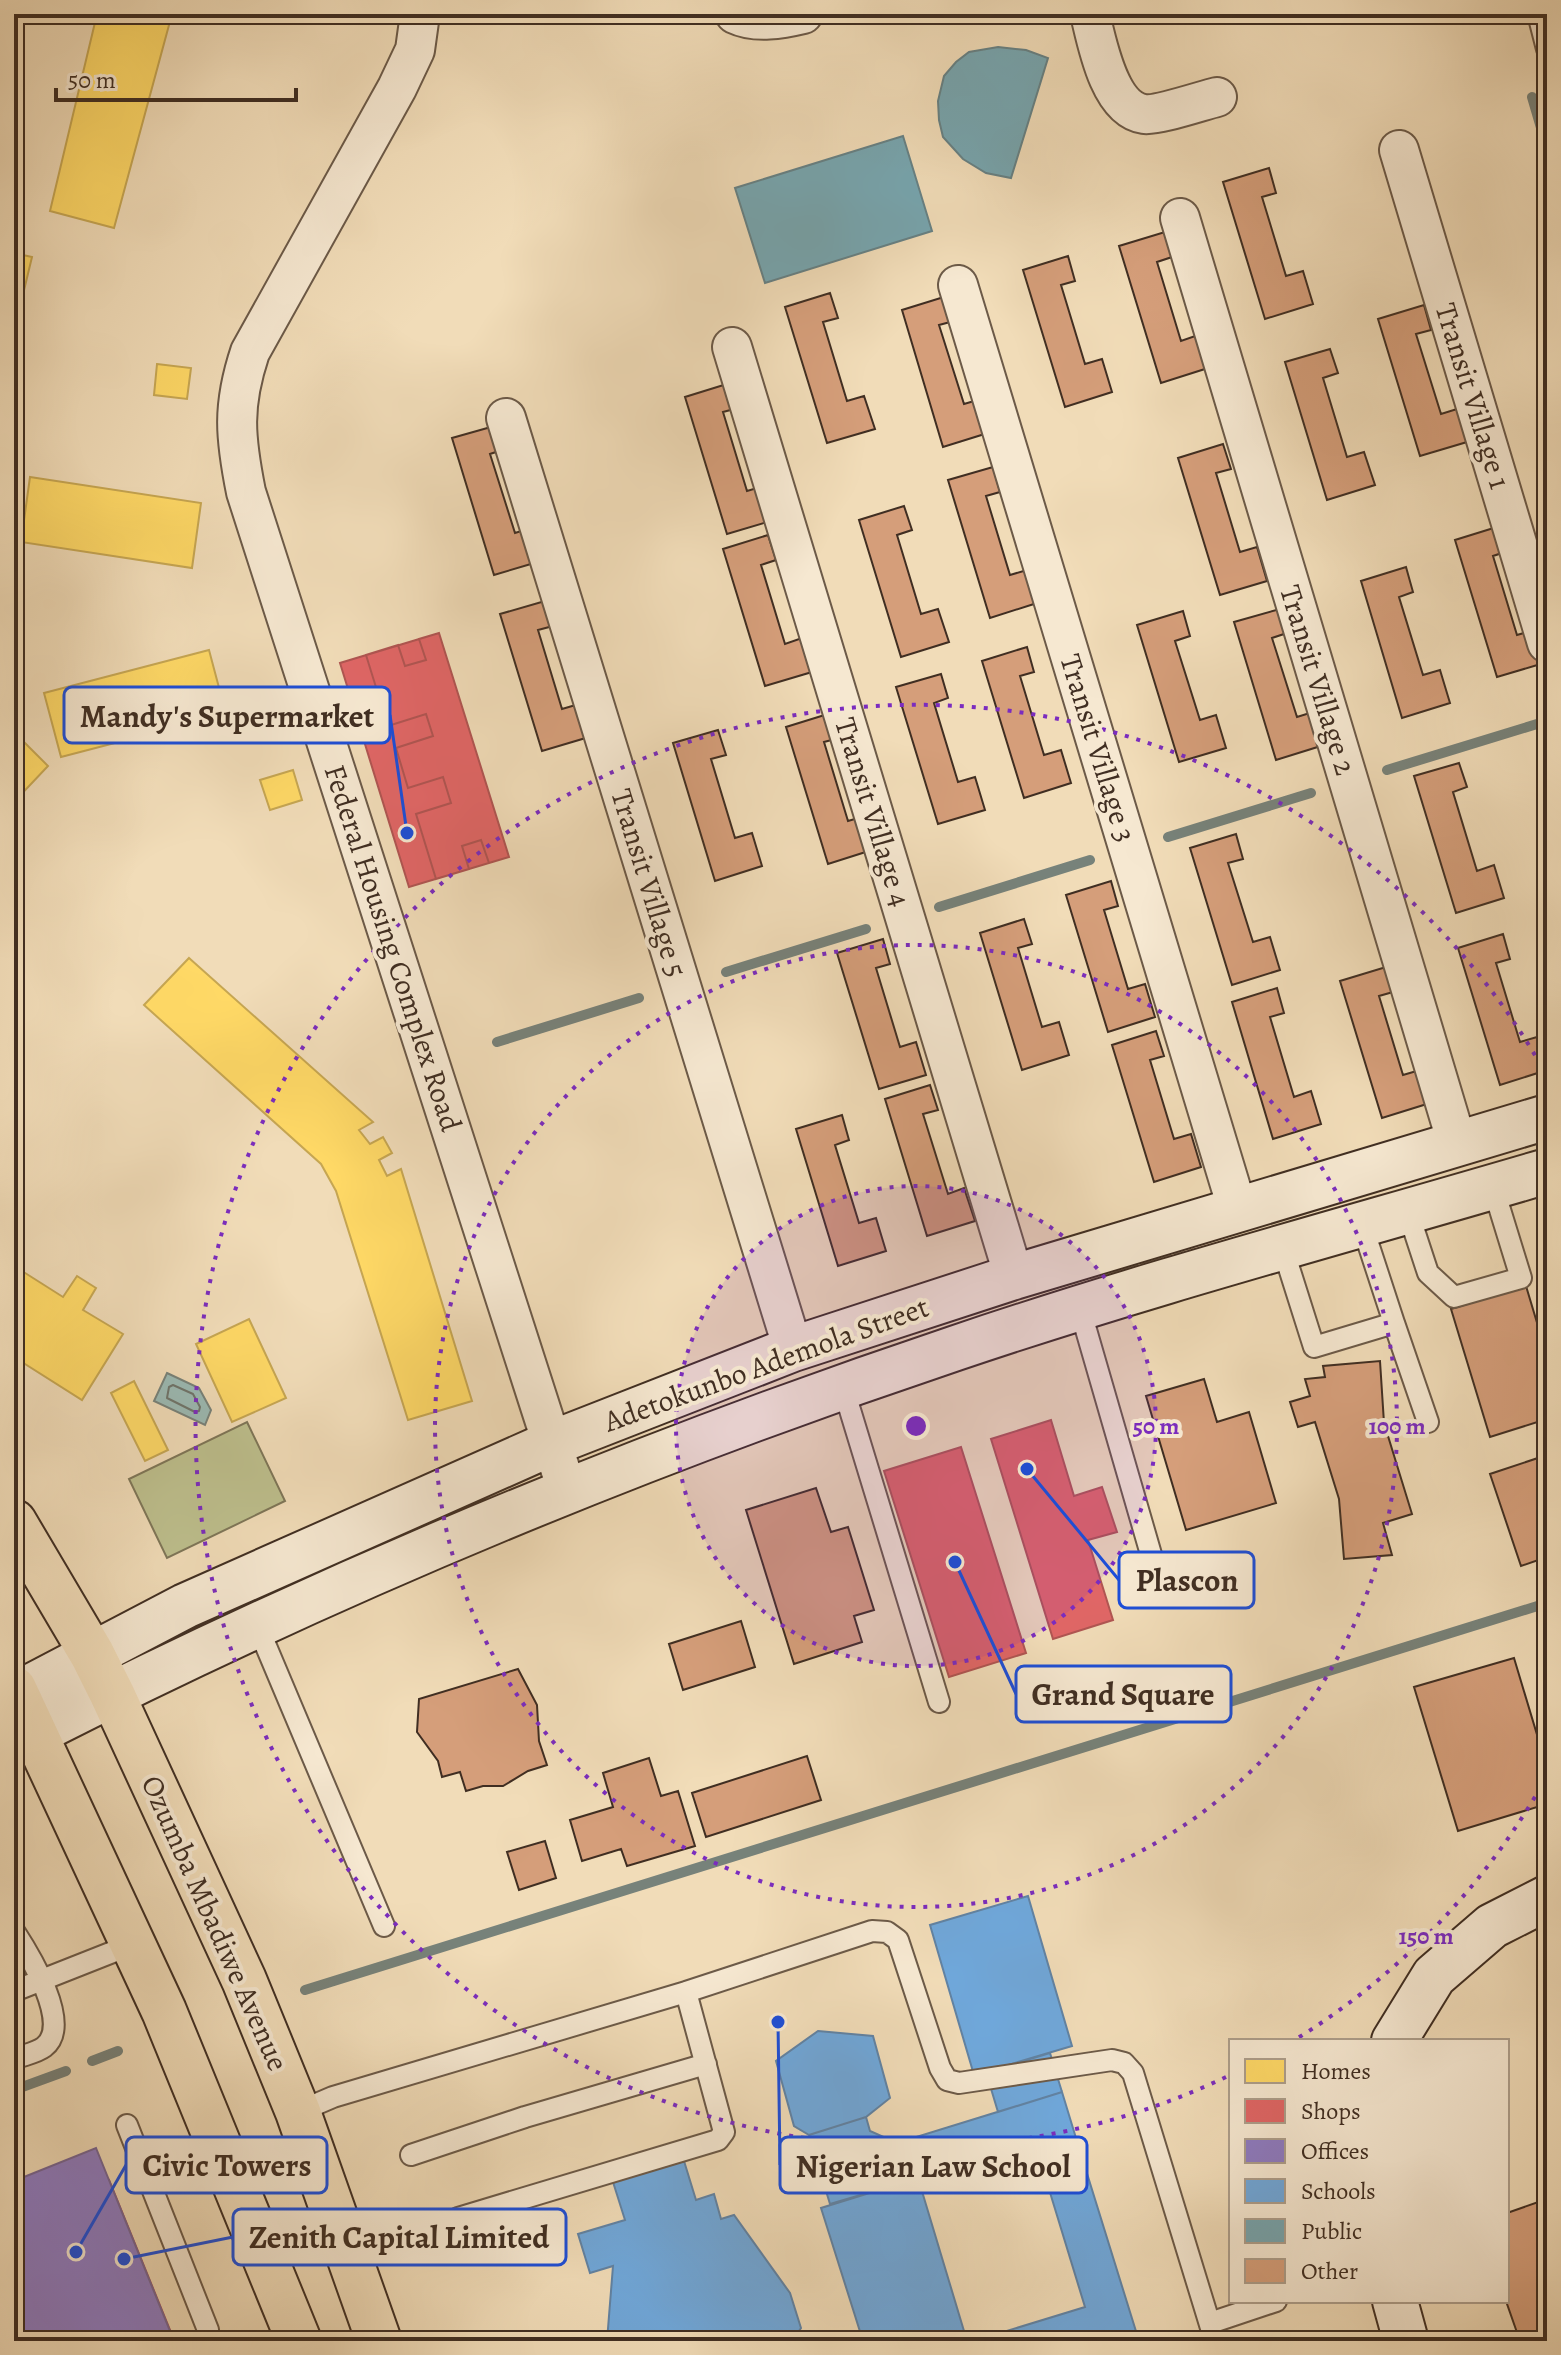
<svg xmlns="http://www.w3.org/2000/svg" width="1561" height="2355" font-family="Alegreya,serif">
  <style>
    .green { fill: #bdbf8d; stroke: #7e7658; stroke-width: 2 }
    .water { fill: #9bbab4; stroke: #77827a; stroke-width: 2 }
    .homes { fill: #ffd966; stroke: #c6a652; stroke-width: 2 }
    .shops { fill: #e06666; stroke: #b05552; stroke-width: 2 }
    .offices { fill: #8e7cc3; stroke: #776593; stroke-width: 2 }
    .schools { fill: #6fa8dc; stroke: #6183a4; stroke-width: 2 }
    .public { fill: #76a5af; stroke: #668185; stroke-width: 2 }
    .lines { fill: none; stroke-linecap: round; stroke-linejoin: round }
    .shore { stroke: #6e746b; stroke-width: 2 }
    .stream { stroke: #77827a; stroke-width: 10 }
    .building { fill: #d59e7a; stroke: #402e22; stroke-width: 2 }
    .lane-casing { stroke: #6c5a48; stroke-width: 24 }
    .street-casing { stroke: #6c5a48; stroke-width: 42 }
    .secondary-casing { stroke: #402e22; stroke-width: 48 }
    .highway-casing { stroke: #402e22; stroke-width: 48 }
    .lane { stroke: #f6e8d1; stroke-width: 20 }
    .street { stroke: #f6e8d1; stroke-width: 38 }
    .secondary { stroke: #f6e8d1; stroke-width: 44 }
    .highway { stroke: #f1dcb8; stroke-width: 44 }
    .ring { fill: none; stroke: #7b2cbf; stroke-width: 4; stroke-dasharray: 4 8 }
    .labels { text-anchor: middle; stroke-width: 8; stroke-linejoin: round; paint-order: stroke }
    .street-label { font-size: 30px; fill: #402e22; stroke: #f6e8d1 }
    .centre { fill: #7b2cbf; stroke: #f6e8d1; stroke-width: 4 }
    .ring-label { font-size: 24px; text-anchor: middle; font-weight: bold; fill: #7b2cbf; stroke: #f6e8d1; stroke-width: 8; stroke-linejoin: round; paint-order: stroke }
    .leader { fill: none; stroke: #1d4ed8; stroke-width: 3 }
    .callout-dot { fill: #1d4ed8; stroke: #f6e8d1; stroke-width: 3 }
    .callout { fill: #f6e8d1; stroke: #1d4ed8; stroke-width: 3 }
    .callout-label { font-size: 32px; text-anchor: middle; font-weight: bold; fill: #402e22 }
  </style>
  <rect width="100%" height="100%" fill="#f1dcb8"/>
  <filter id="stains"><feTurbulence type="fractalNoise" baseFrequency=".0025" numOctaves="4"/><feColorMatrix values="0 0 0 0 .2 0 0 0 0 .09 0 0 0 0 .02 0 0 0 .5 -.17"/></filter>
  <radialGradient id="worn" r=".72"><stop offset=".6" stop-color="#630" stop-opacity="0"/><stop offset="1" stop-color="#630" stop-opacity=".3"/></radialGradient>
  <path class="green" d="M247,1422L285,1501L167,1558L129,1479Z"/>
  <path class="water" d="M167,1373L199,1388L211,1410L205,1425L154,1401Z"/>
  <path class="homes" d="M97,14H172L114,228L50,211Z
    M14,253L32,257L14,332Z
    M157,364L191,368L187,399L154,395Z
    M30,477L201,503L192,568L21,542Z
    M209,650L226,714L61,757L44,693Z
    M14,732L48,766L14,802Z
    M293,770L302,800L270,810L260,780Z
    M189,958L373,1122L359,1130L370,1144L383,1137L392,1153L379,1160L387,1176L401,1169L472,1401L408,1420L336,1191L321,1164L144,1005Z
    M22,1271L63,1297L77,1276L96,1288L83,1310L123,1334L82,1400L14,1357V1284Z
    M249,1319L286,1398L232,1422L196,1344Z
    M134,1381L168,1450L145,1461L111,1393Z"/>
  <path class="shops" d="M439,633L509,857L489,863L481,840L462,846L469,869L436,879L416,814L451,803L443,777L408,788L396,748L433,736L426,714L388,726L366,655L398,645L405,666L426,660L419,639Z
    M439,633L509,857L409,887L340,663Z
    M1051,1420L1074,1496L1102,1487L1117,1532L1088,1540L1113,1620L1053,1639L991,1439Z
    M961,1447L1026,1653L949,1677L884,1471Z
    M109,2180L172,2335L157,2341H36L14,2287V2218Z"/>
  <path class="offices" d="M96,2148L174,2341H14V2181Z"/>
  <path class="schools" d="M1028,1896L1072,2046L974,2075L930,1925Z
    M818,2031L873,2036L890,2098L866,2117L809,2135L794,2126L776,2061Z
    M1050,2053L1062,2092L998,2112L986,2072Z
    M1062,2092L1076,2138L920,2186L918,2178L830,2204L809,2135L866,2117L870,2131L897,2143Z
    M1076,2138L1139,2341H974L1085,2307L1037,2150Z
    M684,2161L696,2200L714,2194L721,2219L734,2215L790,2293L801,2328L792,2341H607L613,2266L590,2273L578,2234L625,2220L613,2182Z
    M918,2178L967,2341H863L821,2208Z"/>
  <path class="public" d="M998,47L1026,50L1048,58L1011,178L986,173L963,159L943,137L939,120L938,101L944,76L956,62L969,52Z
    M903,136L932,231L765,283L735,188Z"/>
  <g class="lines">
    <path class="shore" d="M173,1385L193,1394L200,1407L199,1411L195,1412L167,1398L169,1387Z"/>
    <path class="stream" d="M1532,97L1547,148
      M1387,770L1537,724
      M1168,837L1311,793
      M939,907L1090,860
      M726,972L866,929
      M497,1042L639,998
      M305,1990L1547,1603
      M92,2061L118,2051
      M14,2090L66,2071"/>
  </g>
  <path class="building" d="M1269,168L1276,193L1262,197L1286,276L1303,271L1313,304L1265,319L1223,182Z
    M1165,232L1172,257L1157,262L1181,341L1198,335L1208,368L1161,383L1119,246Z
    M1068,256L1075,281L1061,285L1085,364L1102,359L1112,392L1065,407L1023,270Z
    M830,293L838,318L823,322L847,401L864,396L875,429L827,443L785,307Z
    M947,296L954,321L939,325L964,404L981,399L991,432L943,447L902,310Z
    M1424,305L1431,330L1416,334L1441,414L1457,409L1467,442L1420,456L1378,319Z
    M1330,349L1338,373L1323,378L1347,457L1364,452L1375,485L1327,500L1285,362Z
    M730,383L738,408L723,412L747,491L764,486L774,520L727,534L685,397Z
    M498,425L505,449L490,454L515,533L531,528L541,561L494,575L452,438Z
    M1223,444L1231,469L1216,473L1240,552L1257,547L1267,581L1220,595L1178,458Z
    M993,467L1000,492L986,496L1010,575L1027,570L1037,603L990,618L948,480Z
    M904,506L912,530L897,535L921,614L938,609L949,642L901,657L859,520Z
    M1500,526L1508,551L1493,556L1517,635L1534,630L1544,663L1497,677L1455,540Z
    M768,535L776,560L761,565L785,644L802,638L812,672L765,686L723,549Z
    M1406,567L1413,592L1399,597L1423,675L1440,670L1450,703L1402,718L1361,581Z
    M545,601L553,626L538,630L562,709L579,704L589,737L542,751L500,614Z
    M1280,609L1287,633L1272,638L1297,717L1313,712L1324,745L1276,760L1234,622Z
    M1183,611L1190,636L1175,641L1200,720L1216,715L1226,748L1179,762L1137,625Z
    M1027,647L1034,672L1020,676L1044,755L1061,750L1071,783L1024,798L982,661Z
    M941,674L948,698L934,703L958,782L975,777L985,810L938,824L896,687Z
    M831,713L839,738L824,742L848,821L865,816L875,849L828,864L786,727Z
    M718,730L726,755L711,759L735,838L752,833L762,866L715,881L673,743Z
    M1459,763L1467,787L1453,792L1477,871L1494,865L1504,898L1456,913L1414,776Z
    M1236,834L1243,859L1228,863L1253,942L1270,937L1280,970L1232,985L1190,848Z
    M1111,881L1118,906L1104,910L1128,989L1145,984L1155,1017L1108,1032L1066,895Z
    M1024,919L1032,944L1018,948L1042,1027L1059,1022L1069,1055L1022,1070L980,933Z
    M1503,934L1510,959L1496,963L1520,1042L1537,1037L1547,1070L1500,1085L1458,948Z
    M883,939L890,964L876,968L900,1047L916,1042L926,1075L879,1089L837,953Z
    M1386,967L1393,992L1379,996L1403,1075L1420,1070L1430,1103L1382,1118L1340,981Z
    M1277,988L1284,1013L1270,1017L1294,1097L1311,1091L1321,1124L1273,1139L1232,1002Z
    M1156,1031L1164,1056L1150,1060L1174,1139L1191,1134L1201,1167L1154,1182L1112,1045Z
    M930,1085L938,1110L923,1114L948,1194L964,1188L975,1221L927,1236L885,1099Z
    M842,1115L849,1140L835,1145L859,1223L876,1218L886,1251L838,1266L796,1129Z
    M1526,1286L1547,1356V1419L1490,1437L1451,1309Z
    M1380,1361L1384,1423L1412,1514L1383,1523L1392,1555L1344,1559L1339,1499L1315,1422L1298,1427L1290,1402L1310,1396L1305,1379L1325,1377L1323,1366Z
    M1204,1379L1217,1422L1249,1412L1276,1503L1186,1530L1146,1396Z
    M1547,1455V1557L1521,1566L1490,1474Z
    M816,1488L831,1532L848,1527L874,1610L854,1616L862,1642L794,1664L746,1510Z
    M741,1621L755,1667L683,1690L669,1644Z
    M1514,1658L1547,1768V1804L1458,1831L1414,1687Z
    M518,1669L537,1705L539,1741L547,1765L528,1771L503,1786H483L466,1791L460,1772L442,1777L438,1761L417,1732L419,1699Z
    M807,1756L821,1800L706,1837L692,1793Z
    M649,1758L661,1796L678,1791L695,1846L627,1866L621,1849L582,1861L570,1820L613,1807L603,1773Z
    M545,1841L556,1878L519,1890L507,1852Z
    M1547,2199V2338L1520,2341L1506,2301L1507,2213Z"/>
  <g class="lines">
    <g class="lane-casing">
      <path id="lane" d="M1538,14L1547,49
        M1408,1212L1428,1273L1454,1297L1521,1278L1493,1187
        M1362,1225L1394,1323
        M1283,1249L1314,1347L1394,1323L1428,1422
        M1080,1309L1159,1582
        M843,1387L939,1702
        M257,1625L384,1926
        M14,1931C29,1954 73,2025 44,2047C36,2053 23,2055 14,2059
        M14,1991L133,1944
        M298,2112L333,2097L686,1992L872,1931L887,1932L898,1940L940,2068L947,2080L959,2083L1112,2060L1124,2063L1133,2073L1215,2341
        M127,2125L208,2330L209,2341
        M411,2155L525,2117L706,2064
        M458,2218L718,2140L724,2132L686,1992
        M1210,2323L1276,2301"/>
    </g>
    <g class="street-casing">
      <path id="street" d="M420,14L415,50L397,88L250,352C232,406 235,437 246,492L567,1490
        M735,14C756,24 782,19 803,14
        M1090,14C1097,43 1109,109 1144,114C1157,116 1201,101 1217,97
        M1399,150L1547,643
        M1180,218L1457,1143
        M958,285L1238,1211
        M732,347L1014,1277
        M506,418L793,1349"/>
    </g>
    <g class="secondary-casing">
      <path id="secondary" d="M17,1694L185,1606L550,1444L793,1349L1014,1277L1547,1117
        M35,1733C332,1582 640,1454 956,1348C1151,1282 1350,1229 1547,1171
        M1394,2041L1434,1976L1492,1926L1547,1898
        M1395,2301L1406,2341"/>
    </g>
    <g class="highway-casing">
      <path id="highway" d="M14,1522L92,1654L112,1694L244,1980L298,2112L379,2341
        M14,1689L164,2011L299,2341"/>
    </g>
    <use href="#lane" class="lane"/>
    <use href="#street" class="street"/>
    <use href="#secondary" class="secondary"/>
    <use href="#highway" class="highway"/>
  </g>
  <circle cx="916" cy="1426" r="240" fill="#7b2cbf" fill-opacity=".12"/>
  <g class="ring">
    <circle cx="916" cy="1426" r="240"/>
    <circle cx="916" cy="1426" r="481"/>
    <path d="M1547 1776A721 721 0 0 1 1293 2041M1226 2077A721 721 0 1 1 1547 1076"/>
  </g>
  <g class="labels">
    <g class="street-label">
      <text transform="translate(1473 396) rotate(73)" y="10">Transit Village 1</text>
      <text transform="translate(1318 680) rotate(73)" y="10">Transit Village 2</text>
      <text transform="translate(1098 748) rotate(73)" y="10">Transit Village 3</text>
      <text transform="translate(873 812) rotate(73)" y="10">Transit Village 4</text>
      <text transform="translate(649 883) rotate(73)" y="10">Transit Village 5</text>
      <text transform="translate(393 948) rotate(72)" y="10">Federal Housing Complex Road</text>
      <text transform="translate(766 1364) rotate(-20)" y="10">Adetokunbo Ademola Street</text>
      <text transform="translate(215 1923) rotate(66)" y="10">Ozumba Mbadiwe Avenue</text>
    </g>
  </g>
  <circle cx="916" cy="1426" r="12" class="centre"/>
  <g class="ring-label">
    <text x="1156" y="1434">50 m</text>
    <text x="1397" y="1434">100 m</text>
    <text x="1426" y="1944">150 m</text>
  </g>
  <path class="leader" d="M407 833L390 715M1027 1469L1119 1580M955 1562L1016 1694M76 2252L126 2165M778 2022L780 2165M124 2259L233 2237"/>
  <g class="callout-dot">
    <circle cx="407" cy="833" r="8"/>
    <circle cx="1027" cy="1469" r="8"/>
    <circle cx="955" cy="1562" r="8"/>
    <circle cx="76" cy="2252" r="8"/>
    <circle cx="778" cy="2022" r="8"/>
    <circle cx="124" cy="2259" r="8"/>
  </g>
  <g class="callout">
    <rect x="64" y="687" width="326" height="56" rx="8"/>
    <rect x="1119" y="1552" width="135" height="56" rx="8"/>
    <rect x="1016" y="1666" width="215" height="56" rx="8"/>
    <rect x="126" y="2137" width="201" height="56" rx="8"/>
    <rect x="780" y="2137" width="307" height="56" rx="8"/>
    <rect x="233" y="2209" width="333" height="56" rx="8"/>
  </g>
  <g class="callout-label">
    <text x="227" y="727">Mandy's Supermarket</text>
    <text x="1187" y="1591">Plascon</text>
    <text x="1123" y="1705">Grand Square</text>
    <text x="227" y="2176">Civic Towers</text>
    <text x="933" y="2177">Nigerian Law School</text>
    <text x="399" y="2248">Zenith Capital Limited</text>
  </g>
  <rect width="1561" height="2355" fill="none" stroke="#f1dcb8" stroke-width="48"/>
  <rect x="16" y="16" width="1529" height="2323" fill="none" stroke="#402e22" stroke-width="4"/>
  <rect x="24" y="24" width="1513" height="2307" fill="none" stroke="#402e22" stroke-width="2"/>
  <rect x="1229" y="2039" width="280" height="264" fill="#f6e8d1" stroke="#ad9e8b" stroke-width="2"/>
  <rect x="1245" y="2059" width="40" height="24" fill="#ffd966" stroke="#ad9e8b" stroke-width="2"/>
  <text x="1301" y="2079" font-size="24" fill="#402e22">Homes</text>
  <rect x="1245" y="2099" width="40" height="24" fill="#e06666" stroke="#ad9e8b" stroke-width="2"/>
  <text x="1301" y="2119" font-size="24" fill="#402e22">Shops</text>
  <rect x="1245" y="2139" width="40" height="24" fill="#8e7cc3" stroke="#ad9e8b" stroke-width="2"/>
  <text x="1301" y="2159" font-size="24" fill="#402e22">Offices</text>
  <rect x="1245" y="2179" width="40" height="24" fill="#6fa8dc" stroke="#ad9e8b" stroke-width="2"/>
  <text x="1301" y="2199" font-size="24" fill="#402e22">Schools</text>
  <rect x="1245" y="2219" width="40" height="24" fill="#76a5af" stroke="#ad9e8b" stroke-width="2"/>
  <text x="1301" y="2239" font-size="24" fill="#402e22">Public</text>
  <rect x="1245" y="2259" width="40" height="24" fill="#d59e7a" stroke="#ad9e8b" stroke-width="2"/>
  <text x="1301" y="2279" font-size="24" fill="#402e22">Other</text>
  <path d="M56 88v12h240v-12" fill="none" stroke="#402e22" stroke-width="4"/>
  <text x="68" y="88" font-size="24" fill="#402e22" stroke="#f6e8d1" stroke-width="6" paint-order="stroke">50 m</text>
  <rect width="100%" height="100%" filter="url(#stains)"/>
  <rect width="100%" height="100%" fill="url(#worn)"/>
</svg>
